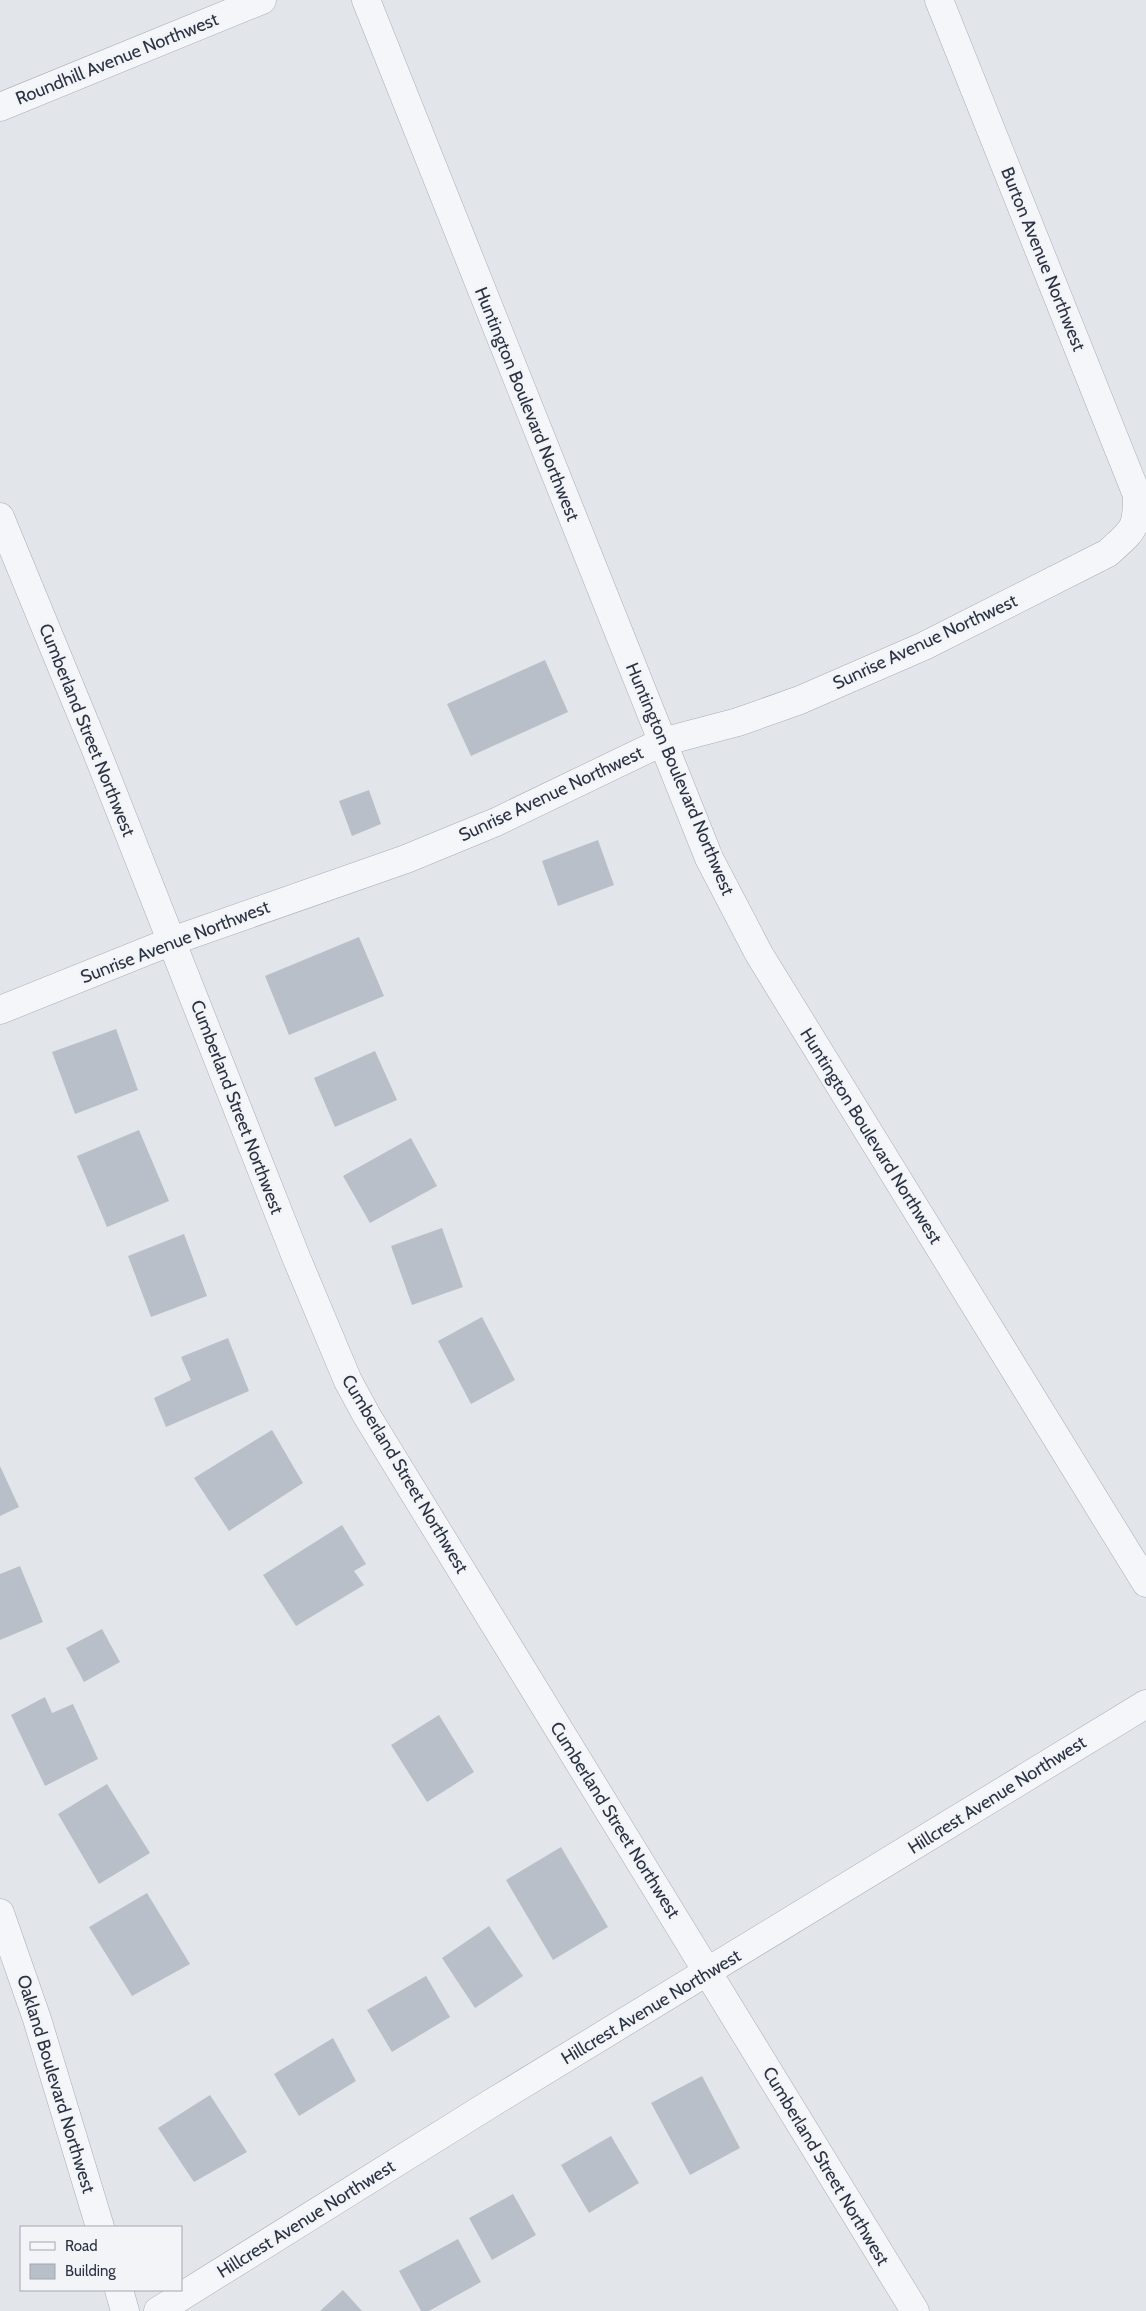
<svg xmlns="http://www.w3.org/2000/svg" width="1146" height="2311" font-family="Cabin,sans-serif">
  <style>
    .building { fill: #b9bfc8 }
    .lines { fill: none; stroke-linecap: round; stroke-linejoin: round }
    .minor-casing { stroke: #a7adb5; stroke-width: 29 }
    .minor { stroke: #f5f6f9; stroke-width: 28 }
    .labels { text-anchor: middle; stroke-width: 5; stroke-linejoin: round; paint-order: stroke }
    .street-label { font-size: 18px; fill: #2a3343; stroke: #f2f4f8 }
  </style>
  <rect width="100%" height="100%" fill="#e2e6eb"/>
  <path class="building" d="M545,660L568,712L471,756L447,704Z
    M369,790L381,824L352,836L339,801Z
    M598,840L614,885L558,906L542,861Z
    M359,937L384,996L289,1035L265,976Z
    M116,1029L138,1090L75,1114L52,1052Z
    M375,1051L397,1100L335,1127L314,1078Z
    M139,1130L169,1201L107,1227L77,1156Z
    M411,1138L437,1186L370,1223L343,1176Z
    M442,1228L463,1287L412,1305L391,1246Z
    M184,1234L207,1296L151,1317L128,1256Z
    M482,1317L515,1380L471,1404L438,1341Z
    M228,1338L249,1391L166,1427L154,1398L191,1380L181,1357Z
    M272,1430L303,1483L229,1531L194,1478Z
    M0,1466L19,1507L0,1516Z
    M342,1525L366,1564L354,1571L364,1585L296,1626L263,1575Z
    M20,1566L43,1622L0,1640V1574Z
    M102,1629L120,1662L84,1682L66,1648Z
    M45,1697L52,1713L73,1704L98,1759L45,1786L11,1715Z
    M439,1715L474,1772L427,1802L391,1745Z
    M107,1784L150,1853L99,1884L58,1814Z
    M561,1847L608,1927L553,1960L506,1880Z
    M147,1893L190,1964L132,1996L89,1927Z
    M489,1926L523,1976L475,2008L442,1958Z
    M426,1976L450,2017L392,2052L367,2010Z
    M333,2038L356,2081L299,2116L274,2074Z
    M702,2076L740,2148L690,2175L651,2103Z
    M210,2095L247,2152L194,2182L158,2128Z
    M611,2136L639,2183L589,2213L561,2165Z
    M513,2194L536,2235L492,2260L469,2218Z
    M458,2239L481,2282L429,2311H421L399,2271Z
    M343,2290L362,2311H320Z"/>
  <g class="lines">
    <g class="minor-casing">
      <path id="minor" d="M366,0L709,858L759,954L1146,1583
        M0,107L262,0
        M0,517L96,750L296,1257L348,1381L367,1416L915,2311
        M0,1010L172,941L406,859L496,822L662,742L738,722L800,700L924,646L1108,553C1134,529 1137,530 1137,495L939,0
        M0,1913L37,2019L100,2227
        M119,2290L125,2311
        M158,2311L490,2104L1146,1704"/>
    </g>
    <use href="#minor" class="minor"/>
  </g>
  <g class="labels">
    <g class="street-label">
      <text transform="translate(117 59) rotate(-22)" y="6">Roundhill Avenue Northwest</text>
      <text transform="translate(1043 259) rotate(68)" y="6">Burton Avenue Northwest</text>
      <text transform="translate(527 404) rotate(68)" y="6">Huntington Boulevard Northwest</text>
      <text transform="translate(925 642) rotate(-25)" y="6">Sunrise Avenue Northwest</text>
      <text transform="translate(87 730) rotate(68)" y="6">Cumberland Street Northwest</text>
      <text transform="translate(680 779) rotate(67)" y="6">Huntington Boulevard Northwest</text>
      <text transform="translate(551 794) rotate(-25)" y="6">Sunrise Avenue Northwest</text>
      <text transform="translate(175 942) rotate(-21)" y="6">Sunrise Avenue Northwest</text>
      <text transform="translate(237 1107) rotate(69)" y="6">Cumberland Street Northwest</text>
      <text transform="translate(871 1136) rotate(58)" y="6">Huntington Boulevard Northwest</text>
      <text transform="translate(405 1474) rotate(59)" y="6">Cumberland Street Northwest</text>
      <text transform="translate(997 1795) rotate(-32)" y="6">Hillcrest Avenue Northwest</text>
      <text transform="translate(615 1820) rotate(58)" y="6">Cumberland Street Northwest</text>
      <text transform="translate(651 2007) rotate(-31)" y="6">Hillcrest Avenue Northwest</text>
      <text transform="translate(56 2084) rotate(73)" y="6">Oakland Boulevard Northwest</text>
      <text transform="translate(826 2166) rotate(59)" y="6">Cumberland Street Northwest</text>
      <text transform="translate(306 2219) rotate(-32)" y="6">Hillcrest Avenue Northwest</text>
    </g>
  </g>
  <rect x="20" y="2226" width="162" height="65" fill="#f2f4f8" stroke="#a2a7b0"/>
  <rect x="30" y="2242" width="25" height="8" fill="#f5f6f9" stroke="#a2a7b0"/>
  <text x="65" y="2251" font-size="15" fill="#2a3343">Road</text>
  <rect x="30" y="2264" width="25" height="15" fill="#b9bfc8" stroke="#a2a7b0"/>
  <text x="65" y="2276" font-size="15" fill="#2a3343">Building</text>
</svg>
